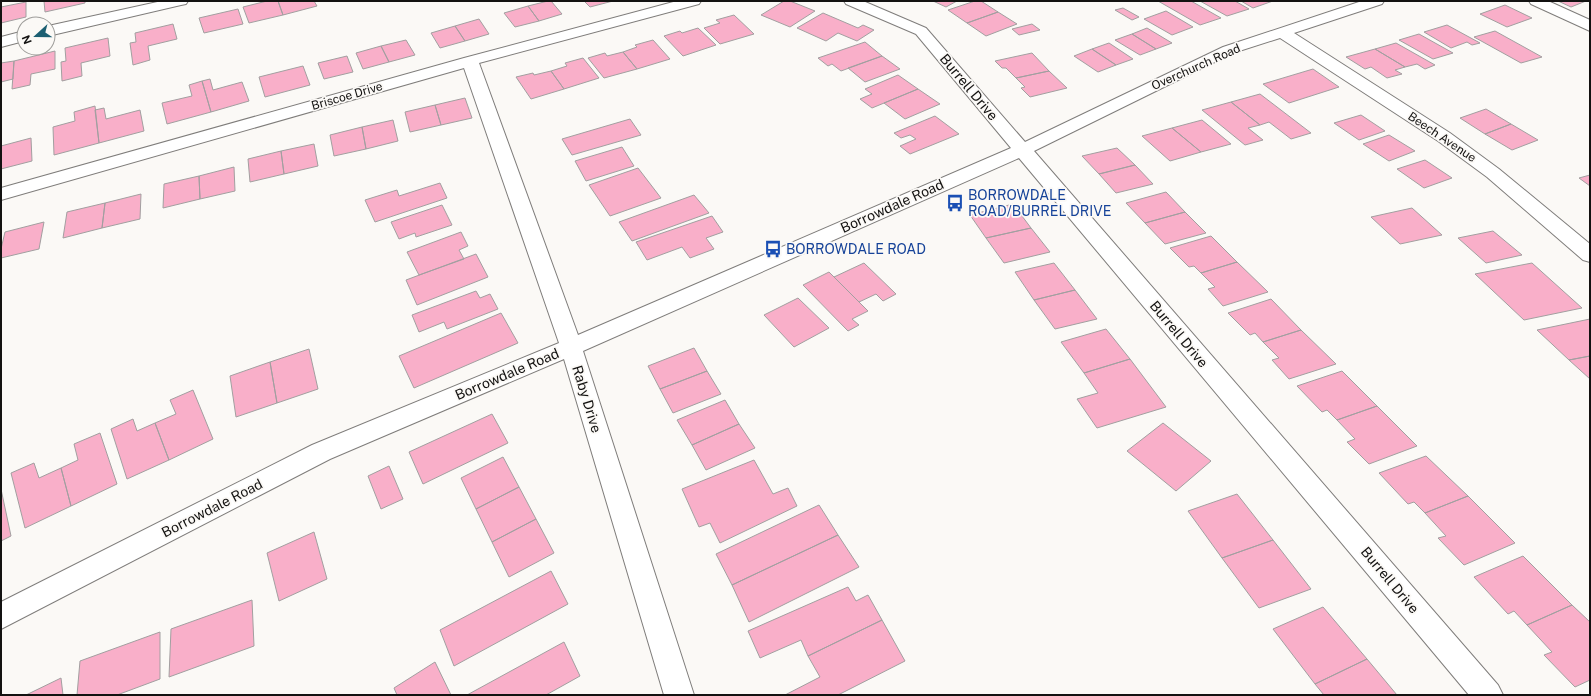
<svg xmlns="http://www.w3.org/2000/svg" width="1591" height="696" font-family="'Public Sans',sans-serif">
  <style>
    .building { fill: #f9afc9; stroke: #a29fa0 }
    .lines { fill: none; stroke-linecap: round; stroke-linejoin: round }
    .minor-casing { stroke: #7f7d7b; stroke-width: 2 }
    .minor { fill: #fff; fill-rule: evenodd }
    .labels { text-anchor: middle; stroke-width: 3.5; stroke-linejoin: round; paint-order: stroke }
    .far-street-label { font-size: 12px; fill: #131211; stroke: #fbf9f6 }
    .street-label { font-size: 14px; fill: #131211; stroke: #fbf9f6 }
    .transit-label { font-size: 14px; fill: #164399; stroke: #fbf9f6; text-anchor: start }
  </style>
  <rect width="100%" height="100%" fill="#fbf9f6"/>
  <path class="building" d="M44,1H85V3L45,12Z
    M267,1H278L283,15L249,23L243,7Z
    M278,1H314L317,6L283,15Z
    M548,1H551L562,14L539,21L528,6Z
    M584,1H613L590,7Z
    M784,1H790L815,11L790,27L761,15Z
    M933,1H957L946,7Z
    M975,1H981L998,12L967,23L948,10Z
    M1158,1H1191L1221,18L1200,25Z
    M1200,1H1235L1249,9L1227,16Z
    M1241,1H1273L1253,8Z
    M1558,1H1586L1571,7Z
    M26,2V17L1,23V7Z
    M1505,5L1532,18L1507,27L1480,14Z
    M528,6L539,21L515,27L504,13Z
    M1123,8L1139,17L1132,20L1115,10Z
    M238,9L243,24L204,33L199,18Z
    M1166,11L1193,27L1172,35L1144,19Z
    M998,12L1017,24L986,36L967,23Z
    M823,13L858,28L863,25L874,30L857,41L838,33L826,41L797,28Z
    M734,15L754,34L720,44L704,28L720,23L716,20Z
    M479,19L489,34L465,41L455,26Z
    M173,24L177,39L148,46L150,60L133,65L130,43L136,42L135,33Z
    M1032,24L1040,30L1019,35L1012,29Z
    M1447,25L1480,43L1472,45L1467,42L1451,48L1424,32Z
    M455,26L465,41L440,48L431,33Z
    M698,28L716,45L683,56L664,36L680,31L682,33Z
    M1147,28L1172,43L1156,49L1132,34Z
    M1495,31L1542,57L1521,63L1474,37Z
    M1132,34L1156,49L1140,55L1115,40Z
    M1419,34L1453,53L1433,59L1399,40Z
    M108,38L110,56L81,63L82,76L62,81L61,62L66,61L65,48Z
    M406,40L415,55L389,62L381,46Z
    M653,40L670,59L637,69L623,52L637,47L635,45Z
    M865,42L882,56L841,71L832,64L828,66L818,58Z
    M1109,43L1133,59L1116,65L1092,49Z
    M1396,43L1435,65L1425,69L1417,64L1405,67L1375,49Z
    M381,46L389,62L363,69L356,53Z
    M1092,49L1116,65L1098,72L1074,56Z
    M1375,49L1405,67L1395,70L1402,74L1387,78L1371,67L1365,69L1346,57Z
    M55,51V69L31,74L30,85L12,89L14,61Z
    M623,52L637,69L604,78L588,58L605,53L607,56Z
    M1032,53L1049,71L1016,78L1006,68H1002L995,61Z
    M347,56L353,72L324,79L318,63Z
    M882,56L900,69L865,82L848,68Z
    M583,58L599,78L564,89L551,71L567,66L565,63Z
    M14,61L13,79L1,82V63Z
    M303,66L310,85L265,97L259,77Z
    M1313,69L1339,87L1289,103L1263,84Z
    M551,71L564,89L531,99L516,77L533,73L534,75Z
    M1049,71L1067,88L1030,97L1021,88L1025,87L1016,78Z
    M898,75L918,89L872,108L860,99L872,94L865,89Z
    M210,79L213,90L242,82L249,101L211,112L202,81Z
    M202,81L211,112L167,124L162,103L192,96L189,85Z
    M918,89L940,104L905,119L884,103Z
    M1260,94L1311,133L1291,139L1269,122L1260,125L1231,102Z
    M465,98L472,118L441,125L435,105Z
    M1231,102L1260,125L1248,128L1263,140L1245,145L1202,110Z
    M435,105L441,125L410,132L405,112Z
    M95,106L99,143L54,155L53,127L75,121L74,112Z
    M104,108L106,119L140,110L144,131L99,143L95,110Z
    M1486,109L1511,124L1485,134L1460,118Z
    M1361,115L1385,131L1359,140L1334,123Z
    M935,116L959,134L910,154L900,146L916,139L910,135L901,138L894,133Z
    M630,119L641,135L572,155L562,139Z
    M393,120L398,141L366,149L362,127Z
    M1202,120L1231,144L1201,152L1172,128Z
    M1511,124L1538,140L1512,150L1485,134Z
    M362,127L366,149L334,156L330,135Z
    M1172,128L1201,152L1170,161L1142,136Z
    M1389,135L1415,151L1389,161L1363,144Z
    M31,138L32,161L1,169V146Z
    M314,144L318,166L284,174L281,151Z
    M622,147L634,166L586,181L575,161Z
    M1117,148L1135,165L1099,174L1082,156Z
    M281,151L284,174L250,182L248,159Z
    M1425,160L1452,178L1424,188L1397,169Z
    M1135,165L1153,184L1116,193L1099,174Z
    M234,167L235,191L200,199L199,176Z
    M638,168L661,198L610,216L589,185Z
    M1590,175V186L1579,178Z
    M199,176L200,199L163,208L164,184Z
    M440,183L447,198L375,222L365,200L397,190L399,196Z
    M1166,192L1185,212L1145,223L1126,203Z
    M141,194L140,219L102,228L105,203Z
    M694,195L709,213L632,241L619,222Z
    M105,203L102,228L63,238L67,212Z
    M1013,204L1031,228L986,238L970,215Z
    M442,205L452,225L416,237L415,233L399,239L391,222Z
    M1412,208L1442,235L1400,244L1371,217Z
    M1185,212L1206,233L1165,244L1145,223Z
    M712,216L723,232L706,238L714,249L690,258L682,247L647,260L636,242Z
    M44,222L39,249L1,258V249L5,232Z
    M1031,228L1050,252L1004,263L986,238Z
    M1493,231L1522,255L1486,263L1458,238Z
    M461,232L468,246L459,250L464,259L419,275L407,252Z
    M1211,236L1237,262L1201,273L1194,266L1189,267L1170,248Z
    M476,254L488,277L417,305L406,280Z
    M1237,262L1268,292L1223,306L1208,289L1215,287L1201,273Z
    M864,263L896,294L883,301L876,294L859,302L834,277Z
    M1054,263L1075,290L1034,300L1015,272Z
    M1532,263L1582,308L1524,320L1475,274Z
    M829,272L868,311L852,319L859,325L848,331L803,285Z
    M1075,290L1097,319L1055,329L1034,300Z
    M476,291L480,298L490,294L498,309L447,329L444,322L419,332L412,315Z
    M798,298L829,328L794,347L764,315Z
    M1271,299L1301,330L1263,342L1255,333L1250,335L1228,313Z
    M501,313L518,343L414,388L399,356Z
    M1590,319V356L1569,360L1537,330Z
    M1106,329L1130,359L1084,373L1061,342Z
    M1301,330L1336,364L1289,379L1272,360L1279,358L1263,342Z
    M694,348L707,371L660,389L648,366Z
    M309,349L318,389L277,403L270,362Z
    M1590,356V379L1569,360Z
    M1130,359L1166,407L1097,428L1077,399L1098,393L1084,373Z
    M270,362L277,403L236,417L230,376Z
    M707,371L721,394L673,413L660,389Z
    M1342,371L1377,406L1337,420L1327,410L1322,412L1297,386Z
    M193,390L213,439L169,460L155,423L176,414L170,400Z
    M725,400L739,424L692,445L677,420Z
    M1377,406L1417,446L1369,464L1347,442L1355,439L1337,420Z
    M492,414L508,443L423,484L409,452Z
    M133,419L137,431L155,423L169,460L127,479L111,429Z
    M1163,423L1211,461L1176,491L1127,451Z
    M739,424L755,448L706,470L692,445Z
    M100,433L117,484L71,506L61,468L78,460L74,444Z
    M1426,456L1468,496L1425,513L1414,502L1408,504L1379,473Z
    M503,457L519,487L476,509L461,478Z
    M754,460L773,494L788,488L797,506L720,543L710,523L699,527L682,489Z
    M34,463L39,478L61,468L71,506L25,528L11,473Z
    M389,466L403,499L381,509L368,476Z
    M519,487L536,519L492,542L476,509Z
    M1,489L11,536L1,541Z
    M1237,494L1273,540L1222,558L1188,511Z
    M1468,496L1515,543L1464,565L1438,538L1446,536L1425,513Z
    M819,505L838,535L732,585L716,554Z
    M536,519L554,553L509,577L492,542Z
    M314,532L327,579L279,601L267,553Z
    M838,535L859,567L749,622L732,585Z
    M1273,540L1311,589L1259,608L1222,558Z
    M1523,556L1572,605L1527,625L1514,611L1508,614L1474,577Z
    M551,571L568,604L454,666L440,630Z
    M848,587L856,601L868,595L882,620L808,656L801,640L760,658L748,631Z
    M252,600L254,646L169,677L171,629Z
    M1572,605L1590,622V680L1575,687L1544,655L1552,652L1527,625Z
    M1323,607L1367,659L1315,684L1273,629Z
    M882,620L905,661L838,695H785L820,677L808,656Z
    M160,632V679L117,695H77L80,661Z
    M564,642L580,676L546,695H467Z
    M1367,659L1397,695H1324L1315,684Z
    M435,662L451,695H397L394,688Z
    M61,678L63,695H26Z"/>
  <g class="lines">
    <g class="minor-casing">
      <path id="minor" d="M162,1H188L186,4L181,5L48,36V26Z
        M677,1H701L699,4L479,63L578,335L1011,148L916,34L846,4L844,1H863L926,28L1025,142L1223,47L1362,1H1384L1382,4L1294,33L1450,133L1499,169L1590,244V262L1583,260L1487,177L1438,141L1280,38L1233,53L1034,151L1498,685L1503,695H1469L1019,158L583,351L694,695H664L564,359L330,459L1,629V602L312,445L559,343L464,68L1,200V188L464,58Z
        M1529,1H1548L1590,20V31L1531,4Z
        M24,31V41L1,47V37Z"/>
    </g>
    <use href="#minor" class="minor"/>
  </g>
  <defs>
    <g id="bus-bare" transform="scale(1.38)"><path d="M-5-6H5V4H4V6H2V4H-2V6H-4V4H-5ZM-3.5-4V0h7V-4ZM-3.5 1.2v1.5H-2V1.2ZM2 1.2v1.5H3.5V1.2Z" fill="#1a4fb4" stroke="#fbf9f6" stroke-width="2.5" paint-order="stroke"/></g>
  </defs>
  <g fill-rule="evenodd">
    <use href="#bus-bare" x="955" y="203"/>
    <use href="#bus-bare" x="773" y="249"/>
  </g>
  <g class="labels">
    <g class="far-street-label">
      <text transform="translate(1196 67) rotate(-24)" y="4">Overchurch Road</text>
      <text transform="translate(347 96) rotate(-16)" y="4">Briscoe Drive</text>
      <text transform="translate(1442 137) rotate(34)" y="4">Beech Avenue</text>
    </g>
    <g class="street-label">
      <text transform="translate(969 87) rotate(50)" y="5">Burrell Drive</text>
      <text transform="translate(892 206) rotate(-24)" y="5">Borrowdale Road</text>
      <text transform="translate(1179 334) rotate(50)" y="5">Burrell Drive</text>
      <text transform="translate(507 374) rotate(-23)" y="5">Borrowdale Road</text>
      <text transform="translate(587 399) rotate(73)" y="5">Raby Drive</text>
      <text transform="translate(212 508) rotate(-27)" y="5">Borrowdale Road</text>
      <text transform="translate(1390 580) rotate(50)" y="5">Burrell Drive</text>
    </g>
    <g class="transit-label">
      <text x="968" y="200">BORROWDALE<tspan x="968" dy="16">ROAD/BURREL DRIVE</tspan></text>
      <text x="786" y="254">BORROWDALE ROAD</text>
    </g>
  </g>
  <rect width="1591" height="696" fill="none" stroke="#131211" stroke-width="4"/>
  <g transform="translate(36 36) rotate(249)"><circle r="19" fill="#fbf9f6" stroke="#9e9d9a"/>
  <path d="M0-3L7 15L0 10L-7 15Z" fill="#1c5f72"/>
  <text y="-6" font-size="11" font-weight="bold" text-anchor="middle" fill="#131211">N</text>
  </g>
</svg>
